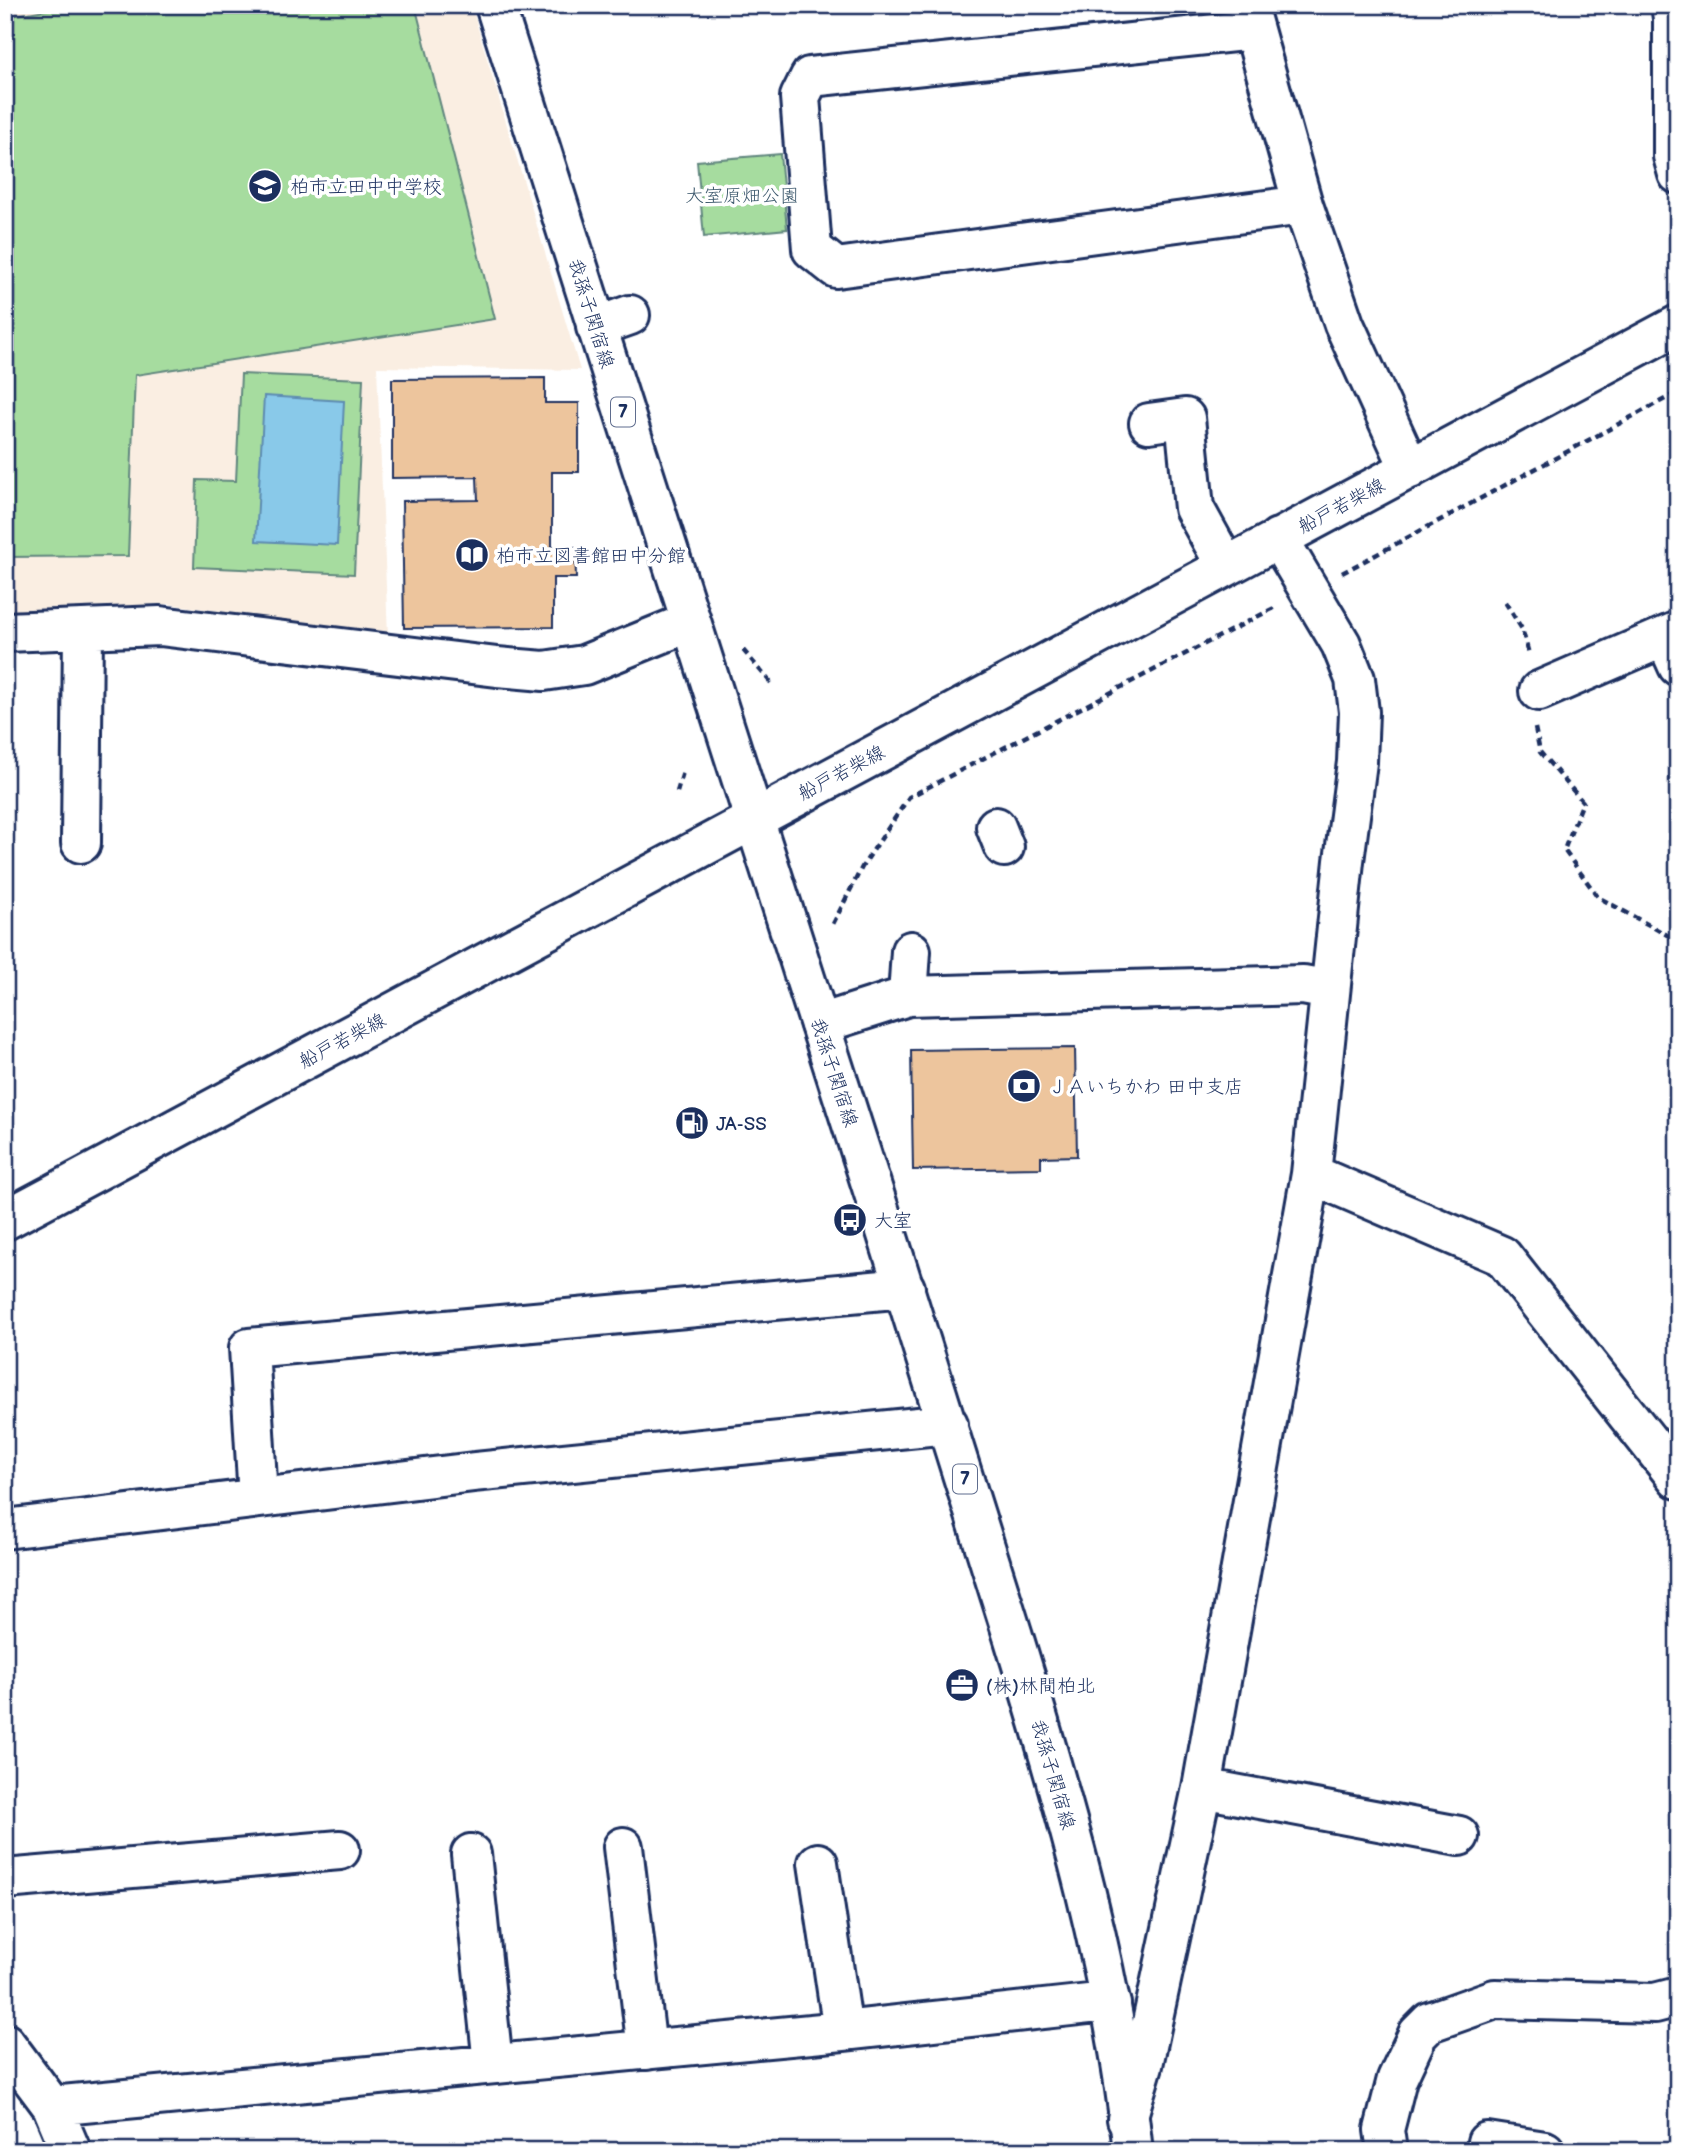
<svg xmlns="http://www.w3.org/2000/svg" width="1683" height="2156" font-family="'Balsamiq Sans','Klee One',sans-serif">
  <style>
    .built { fill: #faeee2 }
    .green { fill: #a6dc9f; stroke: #60867e; stroke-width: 2 }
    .water { fill: #89c9e9; stroke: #5d8bb1; stroke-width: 2 }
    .building { fill: #edc59d; stroke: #1b2f5e; stroke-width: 2 }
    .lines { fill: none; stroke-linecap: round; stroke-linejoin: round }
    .minor-casing { stroke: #1b2f5e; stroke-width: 44 }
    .major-casing { stroke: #1b2f5e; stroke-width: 44 }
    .path { stroke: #1b2f5e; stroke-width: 4.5; stroke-dasharray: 7 5; stroke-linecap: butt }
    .minor { stroke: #fff; stroke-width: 38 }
    .major { stroke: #fff; stroke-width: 38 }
    .labels { text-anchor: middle; stroke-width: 7; stroke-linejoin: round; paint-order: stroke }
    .shield { fill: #fff; stroke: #5f6d8e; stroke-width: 2 }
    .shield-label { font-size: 18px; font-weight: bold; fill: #1b2f5e }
    .poi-label { font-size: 19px; fill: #1b2f5e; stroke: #fff; text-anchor: start }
    .park-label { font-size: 19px; fill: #3e5a6e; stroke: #fff }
    .street-label { font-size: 19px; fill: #1b2f5e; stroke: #fff }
  </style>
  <rect width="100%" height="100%" fill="#fff"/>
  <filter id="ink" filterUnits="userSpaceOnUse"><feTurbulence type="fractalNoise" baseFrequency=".0143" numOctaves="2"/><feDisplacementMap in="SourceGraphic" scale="14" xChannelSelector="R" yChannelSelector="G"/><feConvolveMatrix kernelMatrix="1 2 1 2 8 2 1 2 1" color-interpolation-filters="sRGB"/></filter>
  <g filter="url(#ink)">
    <path class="built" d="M5,5H471L580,370L377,367L388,635L169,604L5,611Z"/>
    <path class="green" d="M73,5H415L495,319L135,375L128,556L5,557V17Z
      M780,154L787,229L704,237L697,161Z
      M241,374L363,379L354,574L194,567L197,480L236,481Z"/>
    <path class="water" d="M264,396L344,401L337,545L256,541Z"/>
    <path class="building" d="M545,378V403H579V472H552V547H575L576,578H553V627L404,628L402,501L478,500L477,477L392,478V379Z
      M1075,1048L1077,1156L1041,1157V1168L913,1170L911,1050Z"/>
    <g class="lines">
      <g class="minor-casing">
        <path id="minor" d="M1247,5L1303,205L1344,324L1410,469
          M1671,5L1673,18V156L1678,174
          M1253,30L810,77L800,97L812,249L836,268L1303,205
          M596,327L630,315
          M1149,423L1185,418L1194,508L1226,566
          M5,632L160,626L497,667L544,671L584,665L690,622
          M1665,637L1678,666
          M1539,691L1678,631
          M996,827L1004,847
          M81,843L83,629
          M908,996L911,951
          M820,1024L908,996L1303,985L1330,990
          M1311,1174L1502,1256L1678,1479
          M5,1220L1678,325
          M258,1498L249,1348L905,1288
          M5,1529L474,1472L948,1424
          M1202,1788L1459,1836
          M623,1847L647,2050
          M471,1854L493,2064
          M818,1863L843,2031
          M5,1879L340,1850
          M5,2043L52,2106L71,2151
          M52,2106L843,2031L1089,2004H1111
          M1127,2119L1143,2065L1202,1788L1311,1174L1344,861L1357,762L1359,712L1355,679L1341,644L1278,538
          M1487,2142L1545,2151
          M1387,2151L1384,2130L1397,2079L1418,2034L1430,2022L1495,1999L1655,2003L1678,1997"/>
      </g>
      <g class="major-casing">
        <path id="major" d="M495,5C624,413 754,821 885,1228C929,1364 971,1500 1013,1636C1065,1805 1114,1975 1133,2151"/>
      </g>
      <path class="path" d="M1342,573L1678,392
        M1505,602L1522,629L1529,654
        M743,650L772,684
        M1535,728L1540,752L1583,802L1564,850L1598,897L1678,941
        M677,792L683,772
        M833,924L862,867L909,797L1274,608"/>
      <use href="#minor" class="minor"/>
      <use href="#major" class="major"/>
    </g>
  </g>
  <defs>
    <g id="school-disc" transform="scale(1.75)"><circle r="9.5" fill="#1b2f5e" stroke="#fff"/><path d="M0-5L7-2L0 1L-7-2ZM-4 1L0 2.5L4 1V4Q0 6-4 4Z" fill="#fff"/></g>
    <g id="library-disc" transform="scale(1.75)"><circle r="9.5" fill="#1b2f5e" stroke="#fff"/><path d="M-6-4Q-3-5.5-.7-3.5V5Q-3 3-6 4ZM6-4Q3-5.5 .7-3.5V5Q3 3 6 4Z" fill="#fff"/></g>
    <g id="bank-disc" transform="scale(1.75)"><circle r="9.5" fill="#1b2f5e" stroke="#fff"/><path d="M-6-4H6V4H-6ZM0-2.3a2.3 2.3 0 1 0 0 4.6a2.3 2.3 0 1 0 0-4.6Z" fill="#fff"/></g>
    <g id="fuel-disc" transform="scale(1.75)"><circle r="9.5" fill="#1b2f5e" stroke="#fff"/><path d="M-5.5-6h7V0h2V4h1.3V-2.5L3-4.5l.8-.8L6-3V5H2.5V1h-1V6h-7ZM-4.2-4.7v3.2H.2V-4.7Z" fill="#fff"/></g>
    <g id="bus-disc" transform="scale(1.75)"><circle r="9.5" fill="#1b2f5e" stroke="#fff"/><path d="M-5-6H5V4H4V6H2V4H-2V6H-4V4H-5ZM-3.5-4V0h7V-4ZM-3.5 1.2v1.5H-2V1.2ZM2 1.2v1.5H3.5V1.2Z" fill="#fff"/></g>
    <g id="office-disc" transform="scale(1.75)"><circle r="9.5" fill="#1b2f5e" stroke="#fff"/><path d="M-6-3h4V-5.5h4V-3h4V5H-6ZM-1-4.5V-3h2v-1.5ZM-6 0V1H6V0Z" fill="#fff"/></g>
  </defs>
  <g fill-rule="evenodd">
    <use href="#school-disc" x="265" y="186"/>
    <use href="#library-disc" x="472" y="555"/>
    <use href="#bank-disc" x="1024" y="1086"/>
    <use href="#fuel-disc" x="692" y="1123"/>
    <use href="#bus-disc" x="850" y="1220"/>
    <use href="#office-disc" x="962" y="1685"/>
  </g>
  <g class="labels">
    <g class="shield">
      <rect x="611" y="397.5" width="24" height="29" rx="5"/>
      <rect x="953" y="1464.5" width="24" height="29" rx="5"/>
    </g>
    <g class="shield-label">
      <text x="623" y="418">7</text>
      <text x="965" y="1485">7</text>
    </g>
    <g class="poi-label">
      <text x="290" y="193">柏市立田中中学校</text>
      <text x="496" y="562">柏市立図書館田中分館</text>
      <text x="1048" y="1093">ＪＡいちかわ 田中支店</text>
      <text x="716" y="1130">JA-SS</text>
      <text x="874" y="1227">大室</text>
      <text x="986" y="1692">(株)林間柏北</text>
    </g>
    <g class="park-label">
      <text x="742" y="202">大室原畑公園</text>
    </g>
    <g class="street-label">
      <text transform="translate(592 313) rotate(73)" y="7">我孫子関宿線</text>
      <text transform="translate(1341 505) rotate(-28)" y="7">船戸若柴線</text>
      <text transform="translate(841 772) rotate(-28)" y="7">船戸若柴線</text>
      <text transform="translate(342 1040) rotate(-28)" y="7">船戸若柴線</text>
      <text transform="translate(835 1072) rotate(72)" y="7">我孫子関宿線</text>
      <text transform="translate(1054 1774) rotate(74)" y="7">我孫子関宿線</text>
    </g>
  </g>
  <rect width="1683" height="2156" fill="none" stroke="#fff" stroke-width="28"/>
  <rect x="14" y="14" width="1655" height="2128" fill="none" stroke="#1b2f5e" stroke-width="2.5" filter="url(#ink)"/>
</svg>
